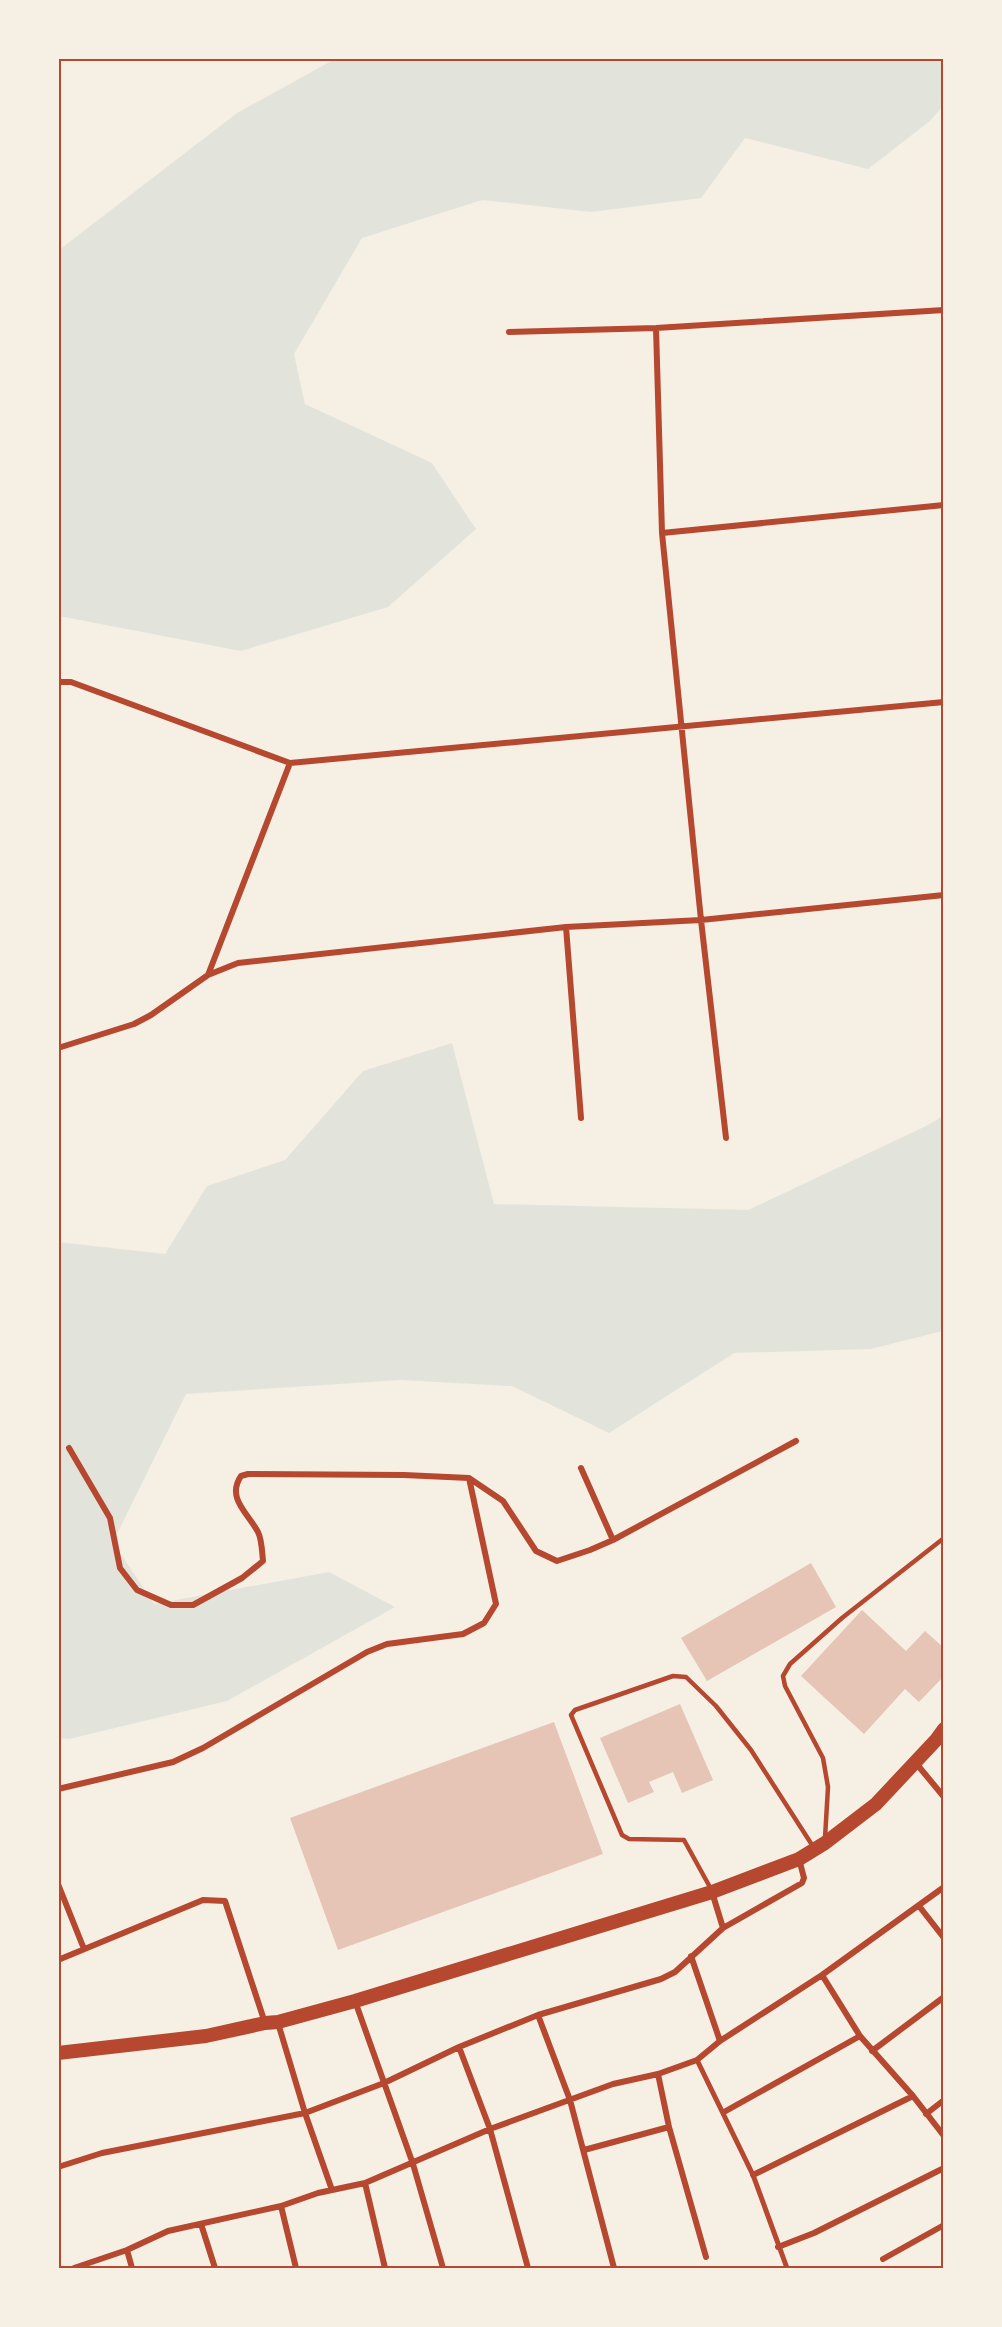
<svg xmlns="http://www.w3.org/2000/svg" width="1002" height="2327" font-family="Rubik,sans-serif">
  <style>
    .green { fill: #e2e4dc }
    .building { fill: #e6c5b7 }
    .lines { fill: none; stroke-linecap: round; stroke-linejoin: round }
    .service { stroke: #b5482f; stroke-width: 4.5 }
    .pedestrian { stroke: #b5482f; stroke-width: 5 }
    .minor { stroke: #b5482f; stroke-width: 6 }
    .primary { stroke: #b5482f; stroke-width: 14 }
    .neatline { fill: none; stroke: #b5482f; stroke-width: 2 }
  </style>
  <rect width="100%" height="100%" fill="#f6efe4"/>
  <path class="green" d="M335,59H943V106L930,121L868,169L745,138L701,198L591,212L482,200L362,238L294,354L305,404L432,463L476,529L388,607L241,651L59,616V250L237,113Z
    M452,1043L494,1204L748,1210L926,1126L943,1116V1331L871,1349L734,1353L609,1433L512,1386L401,1380L186,1394L113,1542L154,1604L329,1572L395,1607L227,1701L69,1739L58,1738V1242L165,1254L207,1186L285,1160L363,1071Z"/>
  <path class="building" d="M811,1563L836,1607L707,1681L681,1638Z
    M862,1610L906,1651L925,1631L944,1648V1676L919,1702L905,1689L864,1734L801,1676Z
    M680,1704L713,1780L682,1793L673,1772L649,1782L654,1792L628,1803L600,1738Z
    M554,1722L603,1854L338,1950L290,1818Z"/>
  <g class="lines">
    <path class="service" d="M825,1838L828,1787L823,1758L785,1686L783,1676L790,1664L842,1618L944,1538
      M711,1889L684,1840L629,1839L622,1835L571,1715L575,1710L673,1676L686,1677L716,1706L751,1750L814,1848"/>
    <path class="pedestrian" d="M697,2060L753,2175L787,2268"/>
    <path class="minor" d="M656,328L662,533L701,920L726,1138
      M509,332L656,328L944,310
      M662,533L944,505
      M58,682H71L290,763L944,702
      M566,927L581,1118
      M208,975L290,763
      M58,1048L134,1024L151,1015L208,975L238,963L566,927L701,920L944,895
      M69,1448L110,1518L120,1568L137,1590L171,1605H193L242,1578L263,1561C262,1552 262,1540 258,1532C248,1513 226,1498 241,1476L248,1474L404,1475L469,1478L503,1501L536,1551L557,1561L590,1550L613,1540L796,1441
      M581,1468L613,1540
      M915,1762L944,1797
      M58,1789L173,1762L203,1748L367,1652L387,1644L463,1634L484,1623L496,1604L469,1478
      M58,1884L84,1949
      M712,1892L723,1928
      M919,1906L944,1938
      M691,1956L720,2041
      M58,1960L203,1900L225,1901L265,2023
      M822,1975L860,2036L913,2096L944,2136
      M355,2001L413,2164L443,2268
      M538,2015L570,2100L614,2268
      M278,2023L305,2113L332,2190
      M459,2047L490,2129L528,2268
      M872,2051L944,1997
      M658,2074L669,2127L706,2257
      M724,2112L860,2036
      M926,2114L944,2100
      M584,2150L669,2127
      M58,2167L102,2153L305,2113L384,2083L459,2047L538,2015L661,1979L675,1972L723,1928L802,1883L804,1878L799,1859
      M753,2175L913,2096
      M365,2183L385,2268
      M281,2206L296,2268
      M201,2224L215,2268
      M778,2247L814,2233L944,2168
      M127,2250L132,2268
      M883,2259L944,2225
      M74,2268L127,2250L168,2231L281,2206L318,2193L365,2183L490,2129L613,2084L658,2074L697,2060L720,2041L822,1975L944,1887"/>
    <path class="primary" d="M58,2053L206,2036L265,2023L278,2022L355,2001L712,1892L799,1859L825,1843L876,1804L936,1740L944,1729"/>
  </g>
  <rect width="1002" height="2327" fill="none" stroke="#f6efe4" stroke-width="120"/>
  <rect x="60" y="60" width="882" height="2207" class="neatline"/>
</svg>
